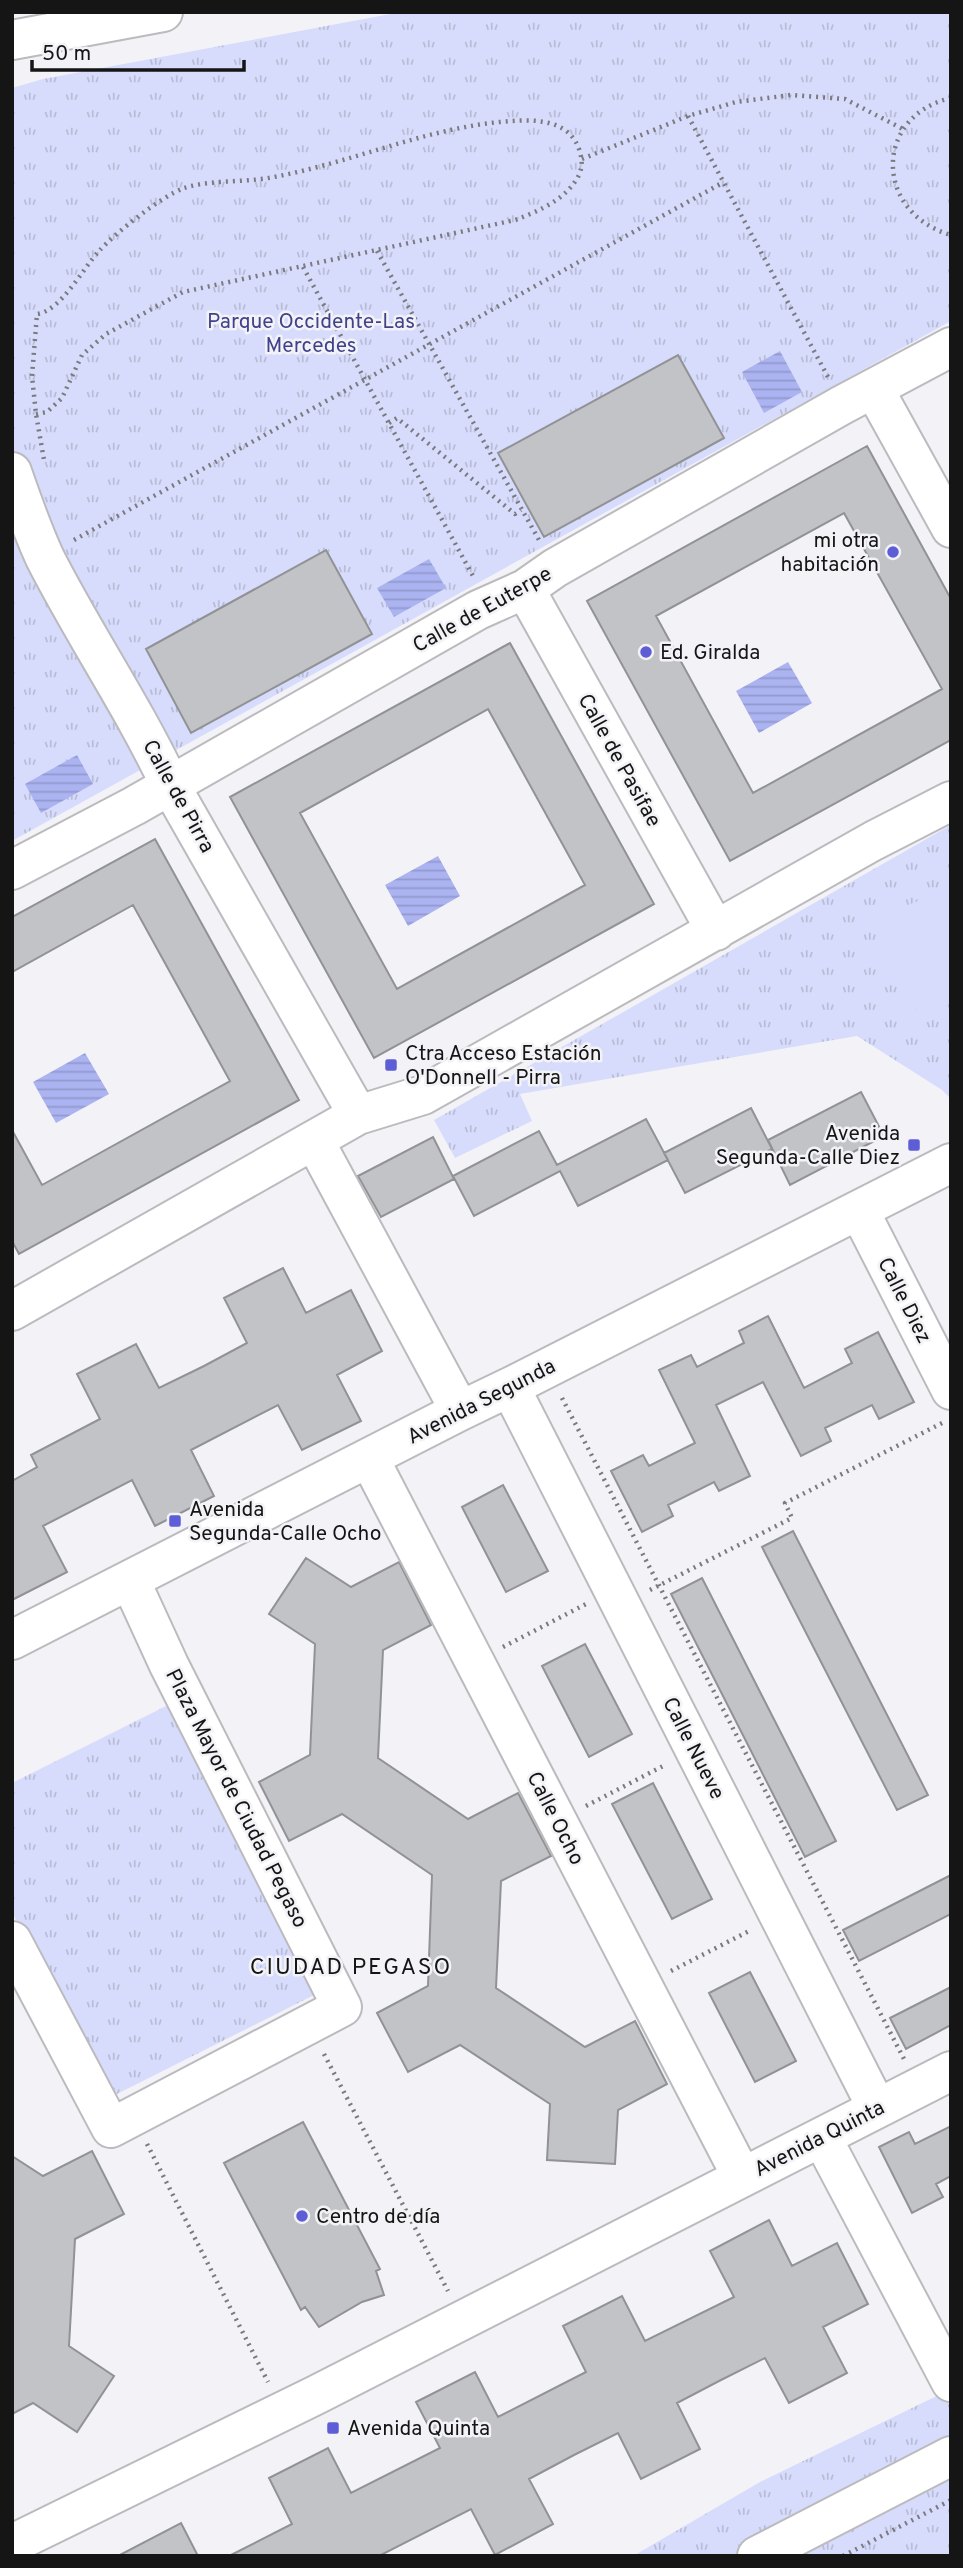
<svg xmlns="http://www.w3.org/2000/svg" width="963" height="2568" font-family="Overpass,sans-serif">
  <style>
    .grass { fill: url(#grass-tufts) }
    .pitch { fill: #d7dcfc }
    .water { fill: url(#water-rules) }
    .building { fill: #c2c3c6; stroke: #919295; stroke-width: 2; fill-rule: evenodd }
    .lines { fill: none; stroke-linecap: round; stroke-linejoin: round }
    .minor-casing { stroke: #bbbbbf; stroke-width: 42 }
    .highway-casing { stroke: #bbbbbf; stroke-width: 42 }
    .path { stroke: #7b7b7e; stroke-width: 4.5; stroke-dasharray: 2 5; stroke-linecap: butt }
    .minor { stroke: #fff; stroke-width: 38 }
    .highway { stroke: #fff; stroke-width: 38 }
    .poi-dot { fill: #5d5ed6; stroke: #f3f3f7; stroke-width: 2.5 }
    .labels { text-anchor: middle; stroke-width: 5; stroke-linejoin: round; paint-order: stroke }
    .park-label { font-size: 21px; fill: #40438c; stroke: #f3f3f7 }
    .poi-label { font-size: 21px; fill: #151516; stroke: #f3f3f7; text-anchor: start }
    .street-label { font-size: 21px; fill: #151516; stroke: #f3f3f7 }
    .neighbourhood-label { font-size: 23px; letter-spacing: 2px; fill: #151516; stroke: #f3f3f7 }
  </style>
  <defs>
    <pattern id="grass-tufts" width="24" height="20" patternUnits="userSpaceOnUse" patternTransform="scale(1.75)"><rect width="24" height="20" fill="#d7dcfc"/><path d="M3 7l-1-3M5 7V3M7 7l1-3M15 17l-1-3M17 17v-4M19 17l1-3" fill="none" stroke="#b8bcd7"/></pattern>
    <pattern id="water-rules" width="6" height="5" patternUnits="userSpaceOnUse" patternTransform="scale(1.75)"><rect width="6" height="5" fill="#abb3f1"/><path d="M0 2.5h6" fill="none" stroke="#9299ce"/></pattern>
  </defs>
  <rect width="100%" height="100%" fill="#f3f3f7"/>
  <path class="grass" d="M401,12H951V321L12,841V88L43,79Z
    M951,825V1099L942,1090L857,1036L520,1094L532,1121L455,1158L434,1120Z
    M174,1702L320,1992L107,2099L12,1912V1783Z
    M951,2389V2556H633L760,2482Z"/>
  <path class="pitch" d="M951,888V996L907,1013L870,920Z"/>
  <path class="water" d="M780,351L802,392L764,413L742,372Z
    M429,559L446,588L394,617L377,588Z
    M788,662L812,703L759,733L736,691Z
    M77,755L93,784L41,813L25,784Z
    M438,856L460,896L408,926L385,885Z
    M85,1053L109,1094L56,1123L33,1082Z"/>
  <path class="building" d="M678,355L724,438L544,537L498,453Z
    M867,446L951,599V740L730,861L587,601ZM844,513L942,689L753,793L656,616Z
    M326,550L372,634L191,733L146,649Z
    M510,643L654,904L374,1058L230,797ZM488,709L585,885L397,989L300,813Z
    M155,839L299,1100L19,1254L12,1241V1130L42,1185L230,1081L133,905L12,972V917Z
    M861,1092L884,1136L790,1185L768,1140Z
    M751,1108L772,1149L685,1193L664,1153Z
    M646,1119L668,1160L578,1206L560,1171L474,1216L453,1176L539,1131L557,1165Z
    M433,1137L454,1179L381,1217L358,1176Z
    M283,1268L306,1313L351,1290L382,1351L337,1375L361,1421L302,1450L278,1405L191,1450L214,1496L155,1526L132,1480L43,1526L67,1572L12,1600V1481L37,1467L31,1455L100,1419L77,1374L136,1344L159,1388L204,1366L247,1343L224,1298Z
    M768,1316L804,1388L852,1363L845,1349L878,1332L914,1402L879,1419L872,1405L825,1428L831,1441L801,1456L763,1382L716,1405L750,1476L719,1491L714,1482L668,1505L673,1516L642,1532L611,1471L643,1455L649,1466L695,1443L659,1370L691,1355L697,1367L744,1343L739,1331Z
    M503,1485L548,1571L506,1592L462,1507Z
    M793,1531L928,1795L897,1810L762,1547Z
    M306,1558L351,1587L399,1562L431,1625L383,1650L378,1758L468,1819L518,1793L551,1856L501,1881L496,1988L585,2047L635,2021L667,2084L618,2110L615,2164L547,2160L550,2104L460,2045L408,2072L377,2013L428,1986L432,1875L342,1814L289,1841L259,1782L310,1755L315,1644L269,1614Z
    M702,1578L836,1841L805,1857L671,1594Z
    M585,1644L632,1734L589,1757L542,1666Z
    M653,1783L712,1899L672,1919L612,1804Z
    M951,1875V1914L859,1961L843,1930Z
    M750,1972L796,2061L755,2082L709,1993Z
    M951,1987V2025L906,2049L890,2018Z
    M303,2122L380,2269L376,2271L384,2295L362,2302L319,2327L305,2307L301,2310L224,2163Z
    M951,2126V2176L936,2184L943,2197L912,2213L879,2147L909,2132L915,2144Z
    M92,2151L124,2214L75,2239L69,2346L114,2376L77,2432L33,2403L12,2414V2156L43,2176Z
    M769,2220L792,2266L837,2243L868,2304L823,2327L847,2373L789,2403L765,2358L721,2380L677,2403L700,2449L641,2479L618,2433L574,2455L529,2479L553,2524L495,2555L471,2509L379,2556H229L292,2524L269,2478L328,2448L351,2493L440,2448L416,2402L475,2372L498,2417L586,2372L563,2326L622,2296L645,2341L734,2297L710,2251Z
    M181,2523L198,2556H118Z"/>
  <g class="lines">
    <g class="minor-casing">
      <path id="minor" d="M874,389L951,528
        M12,472C22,501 32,530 45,558C84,635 133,706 170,785L358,1115
        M525,589L716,931
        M12,870L134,806L478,610L525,589L555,568L842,405L951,347
        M314,1140L460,1411
        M859,1210L951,1390
        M12,1311L358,1115L423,1095L873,841L951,801
        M510,1387L877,2108
        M369,1458L742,2177
        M12,1640L460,1411L510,1387L951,1163
        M12,1941L111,2128L342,2007L169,1665L130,1580
        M822,2138L951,2382
        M12,2544L316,2395L951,2071
        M757,2556L951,2456"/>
    </g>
    <g class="highway-casing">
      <path id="highway" d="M12,40L163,12"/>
    </g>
    <path class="path" d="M951,98C873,116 874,213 951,235
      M688,116L828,377
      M582,159L688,116L736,102L791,95L845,99L903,129
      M377,251L539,540
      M303,267L473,576
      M36,414L47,412L62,398L82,355L106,334L183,292L515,220C539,211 567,199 579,175C583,166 582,158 579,149C569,121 538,119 512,121C431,126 354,162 274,177C245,183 213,179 184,188C162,196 115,233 99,251C83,268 61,311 37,314L32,376L36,414L44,460
      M389,423L397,418L515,514L521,510
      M74,540L724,182
      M562,1398L904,2059
      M650,1590L792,1518L785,1503L944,1422
      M503,1647L586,1604
      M586,1806L665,1765
      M671,1971L751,1930
      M324,2054L448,2291
      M147,2144L268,2382
      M843,2556L951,2500"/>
    <use href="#minor" class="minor"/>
    <use href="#highway" class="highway"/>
  </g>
  <g class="poi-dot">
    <circle cx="893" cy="552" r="7"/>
    <circle cx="646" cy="652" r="7"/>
    <rect x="384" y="1058" width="14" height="14" rx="3.5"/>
    <rect x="907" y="1138" width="14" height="14" rx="3.5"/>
    <rect x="168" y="1514" width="14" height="14" rx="3.5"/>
    <circle cx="302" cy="2216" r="7"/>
    <rect x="326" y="2421" width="14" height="14" rx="3.5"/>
  </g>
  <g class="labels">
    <g class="park-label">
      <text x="311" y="328">Parque Occidente-Las<tspan x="311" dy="24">Mercedes</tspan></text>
    </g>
    <g class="poi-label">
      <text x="879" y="547" text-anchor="end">mi otra<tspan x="879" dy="24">habitación</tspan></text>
      <text x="660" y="659">Ed. Giralda</text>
      <text x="405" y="1060">Ctra Acceso Estación<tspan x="405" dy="24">O'Donnell - Pirra</tspan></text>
      <text x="900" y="1140" text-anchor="end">Avenida<tspan x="900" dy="24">Segunda-Calle Diez</tspan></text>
      <text x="189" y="1516">Avenida<tspan x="189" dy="24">Segunda-Calle Ocho</tspan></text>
      <text x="316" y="2223">Centro de día</text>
      <text x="347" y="2435">Avenida Quinta</text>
    </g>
    <g class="street-label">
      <text transform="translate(482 609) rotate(-29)" y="7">Calle de Euterpe</text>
      <text transform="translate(620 760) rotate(61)" y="7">Calle de Pasifae</text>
      <text transform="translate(179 796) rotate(61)" y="7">Calle de Pirra</text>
      <text transform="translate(905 1300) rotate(63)" y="7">Calle Diez</text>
      <text transform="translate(481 1401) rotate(-27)" y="7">Avenida Segunda</text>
      <text transform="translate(694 1748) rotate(63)" y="7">Calle Nueve</text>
      <text transform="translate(237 1798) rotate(63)" y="7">Plaza Mayor de Ciudad Pegaso</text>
      <text transform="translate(556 1818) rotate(63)" y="7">Calle Ocho</text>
      <text transform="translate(819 2138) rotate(-27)" y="7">Avenida Quinta</text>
    </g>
    <g class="neighbourhood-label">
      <text x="351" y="1974">CIUDAD PEGASO</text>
    </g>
  </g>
  <rect width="963" height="2568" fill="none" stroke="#151516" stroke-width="28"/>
  <path d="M32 60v10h212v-10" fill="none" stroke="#151516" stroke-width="3.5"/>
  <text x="42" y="60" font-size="21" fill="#151516" stroke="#f3f3f7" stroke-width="5" paint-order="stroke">50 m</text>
</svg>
